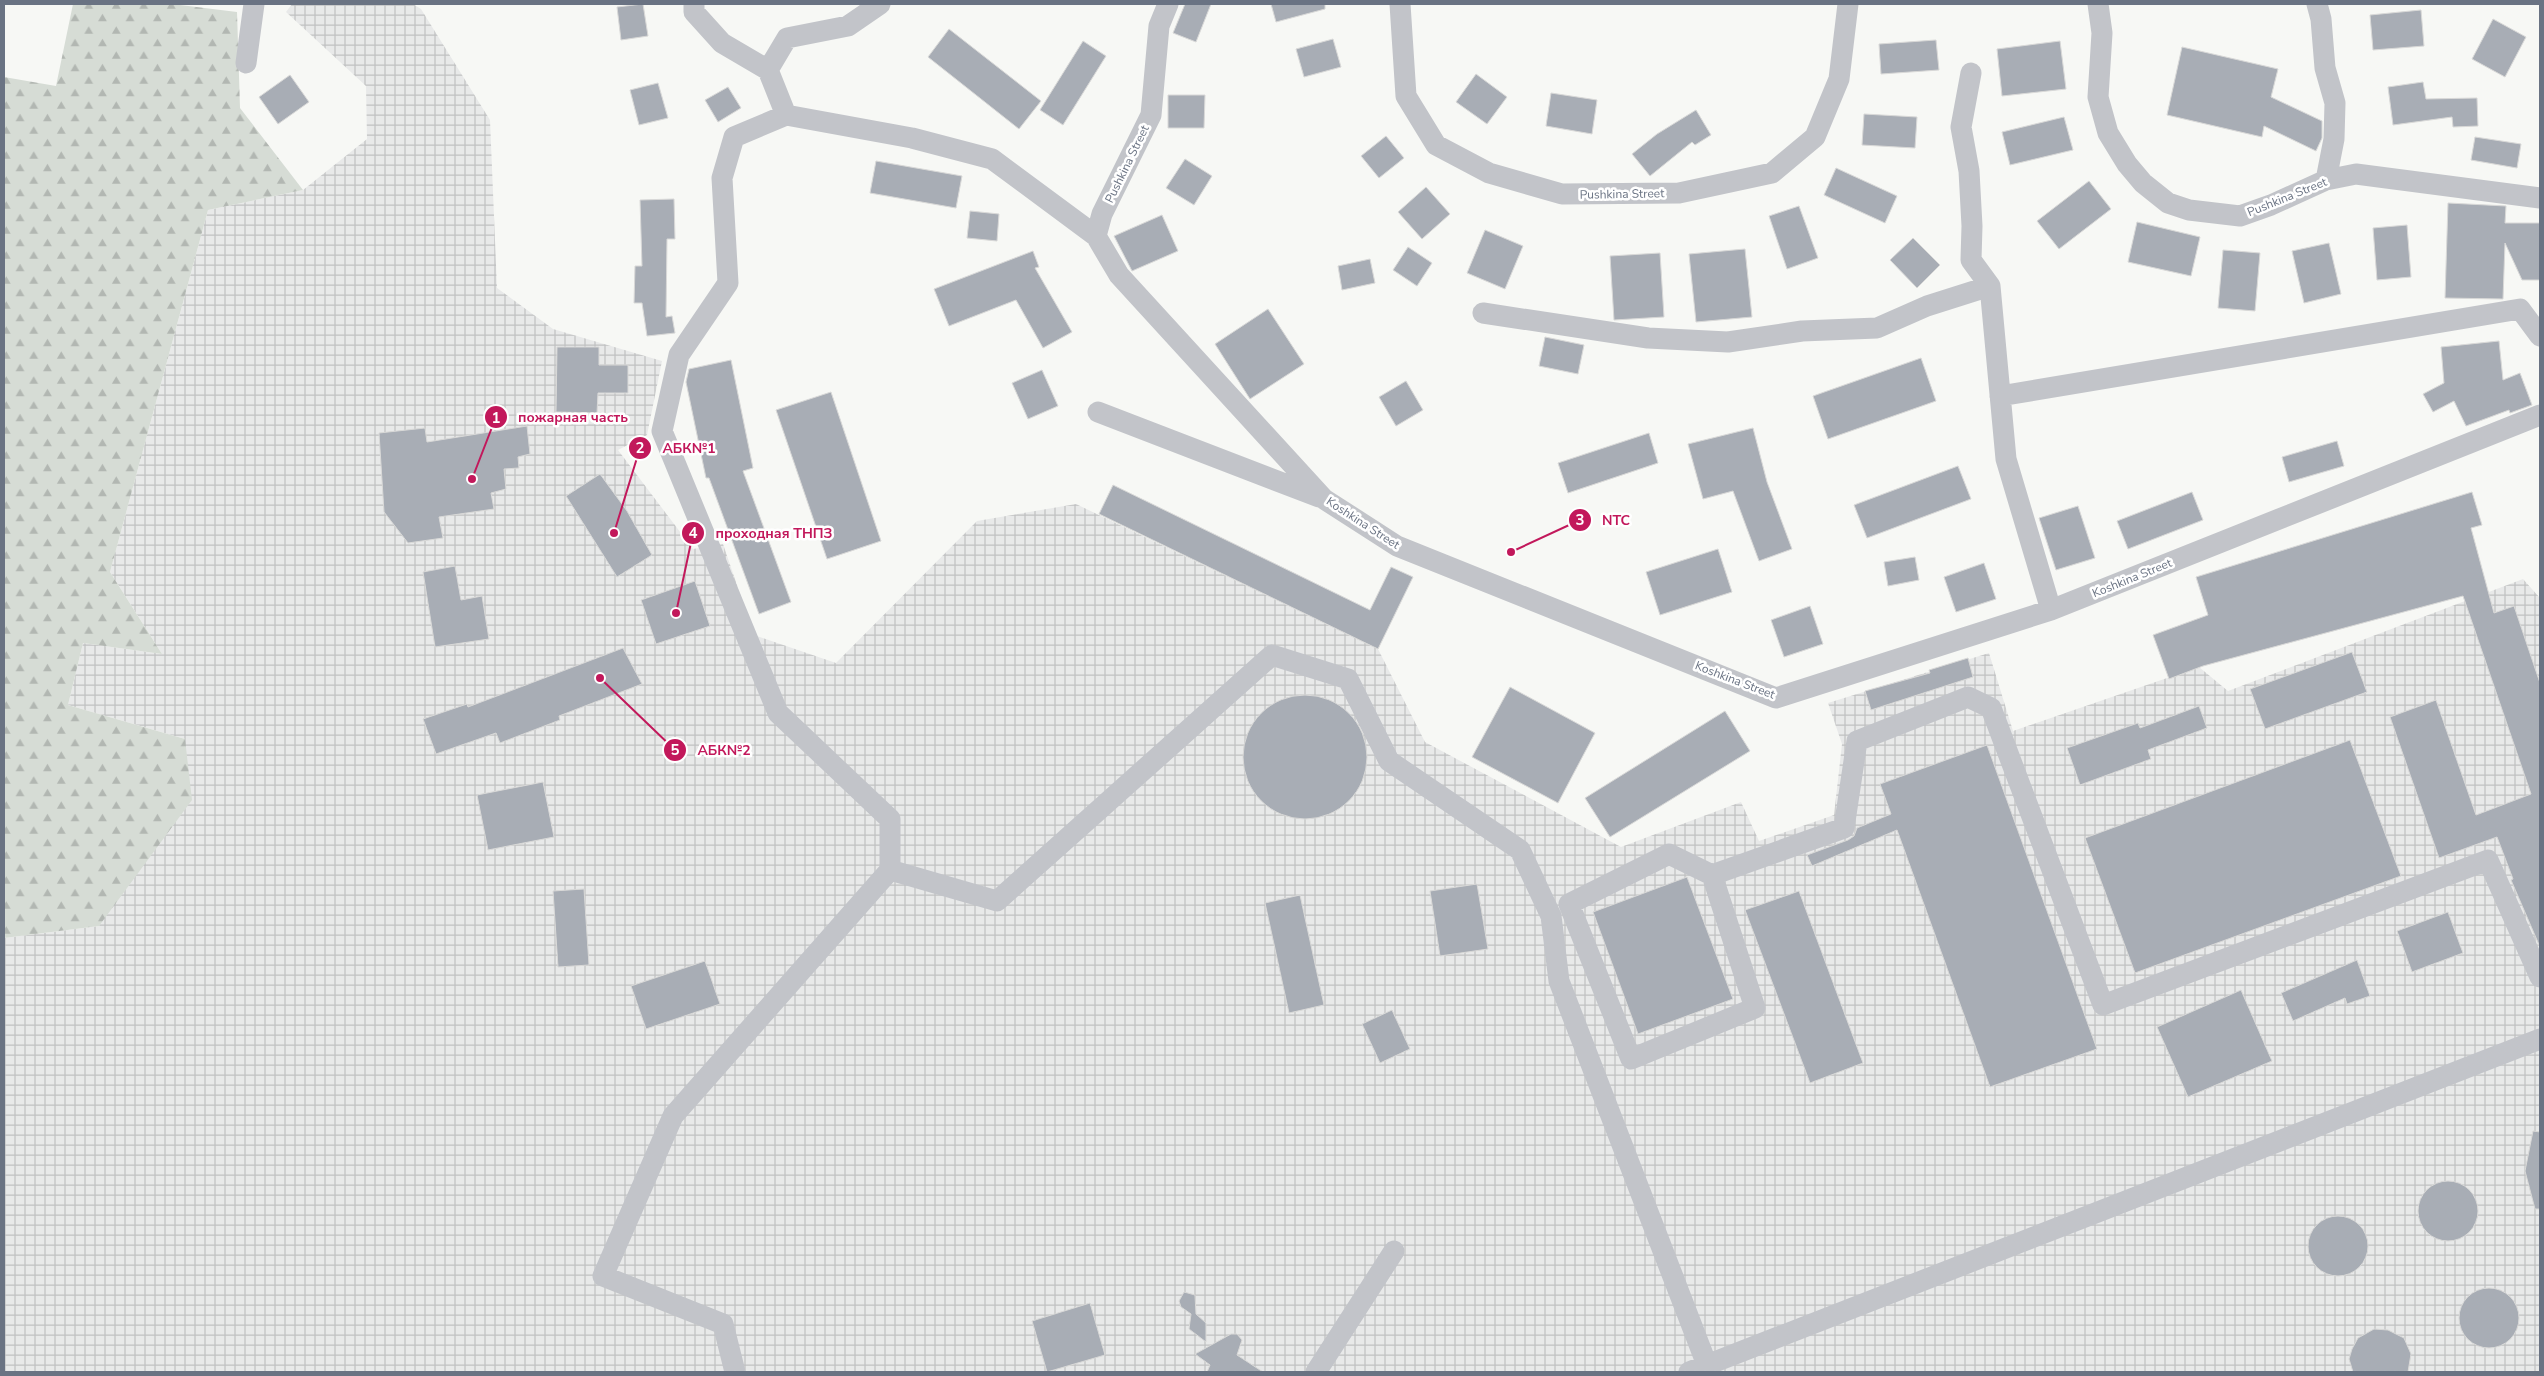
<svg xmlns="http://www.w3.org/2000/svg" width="2544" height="1376" font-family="'Nunito Sans',sans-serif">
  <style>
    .industrial { fill: url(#industrial-grid) }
    .forest { fill: url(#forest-firs) }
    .building { fill: #a8adb5; stroke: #d9d9d8 }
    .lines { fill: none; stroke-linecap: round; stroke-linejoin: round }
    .minor { stroke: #c2c4c9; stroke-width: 21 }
    .labels { text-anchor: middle; stroke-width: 5; stroke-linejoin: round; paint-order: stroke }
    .street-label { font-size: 12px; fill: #6a7383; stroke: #fff }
    .leader { fill: none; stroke: #c2185b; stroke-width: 2 }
    .callout-dot { fill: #c2185b; stroke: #fff; stroke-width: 2 }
    .mark-label { font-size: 15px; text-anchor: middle; font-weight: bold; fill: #fff }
    .callout-label { font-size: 14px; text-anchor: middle; font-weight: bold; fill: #c2185b; stroke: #fff; stroke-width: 5; stroke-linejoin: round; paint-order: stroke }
  </style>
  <defs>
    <pattern id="industrial-grid" width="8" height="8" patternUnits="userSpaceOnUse" patternTransform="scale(1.25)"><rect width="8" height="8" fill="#e8e9e9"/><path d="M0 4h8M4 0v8" fill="none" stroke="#c0c1c2"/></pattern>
    <pattern id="forest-firs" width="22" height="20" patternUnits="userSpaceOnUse" patternTransform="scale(1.25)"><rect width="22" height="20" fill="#d6dcd5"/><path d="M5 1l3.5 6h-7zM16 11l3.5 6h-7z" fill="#b2b7b2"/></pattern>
  </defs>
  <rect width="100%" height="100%" fill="#f7f8f5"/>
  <path class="industrial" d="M292,4H413L421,9L490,120L497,288L553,329L662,361L647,435L618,450L693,549L723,544L754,635L836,663L977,521L1076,504L1378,649L1425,742L1621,847L1741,802L1759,841L1834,815L1842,744L1828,703L1989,653L2013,731L2199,667L2228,691L2523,579L2540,598V1372H4V938L99,926L185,739L68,705L83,643L162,654L110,572L208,210L303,190L367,139L366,86L286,12Z"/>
  <path class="forest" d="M73,4H172L237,12L240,108L303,190L208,210L110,572L162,654L83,643L68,705L185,739L192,800L99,926L4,938V77L56,86Z"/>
  <path class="building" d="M643,4L648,36L621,40L617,7Z
    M1185,4H1211L1196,42L1173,33Z
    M1271,4H1325V9L1276,22Z
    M2421,10L2424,46L2373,50L2370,15Z
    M2493,19L2526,37L2505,77L2472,59Z
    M949,29L1041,101L1019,129L928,57Z
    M1333,39L1341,67L1304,77L1296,49Z
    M1936,40L1939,70L1881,74L1879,44Z
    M1083,41L1106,56L1063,125L1040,110Z
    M2060,41L2066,89L2002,96L1997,49Z
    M2182,47L2278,69L2271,97L2322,121V138L2316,151L2264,126L2262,137L2167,115Z
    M1476,74L1507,97L1487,124L1456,102Z
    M290,75L309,102L278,124L259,97Z
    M2423,82L2426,99L2477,98L2478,126L2453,127L2452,117L2393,125L2388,87Z
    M658,83L668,118L639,125L630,90Z
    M728,87L741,108L718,122L705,100Z
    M1551,93L1597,100L1592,134L1546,126Z
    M1168,95H1205L1204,128H1168Z
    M1696,110L1711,135L1695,145L1692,142L1650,176L1632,154L1657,134Z
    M1864,114L1917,117L1915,148L1862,145Z
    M2064,117L2073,150L2010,165L2002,132Z
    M1386,136L1404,158L1379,178L1361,156Z
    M2475,137L2521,144L2517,168L2471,160Z
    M1185,159L1212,176L1194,205L1166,188Z
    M876,161L962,176L956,208L870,193Z
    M1836,168L1897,196L1885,223L1824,195Z
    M2089,181L2111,209L2059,249L2037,221Z
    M1426,187L1450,214L1422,239L1398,212Z
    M674,199L675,239H667L666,317L672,316L675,333L647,336L642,303H634L635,266H642L640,200Z
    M2448,203L2506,206L2505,223H2540V280H2522L2505,243L2503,299L2445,298Z
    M1799,206L1818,258L1787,269L1769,216Z
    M970,211L999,214L997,241L967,238Z
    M1162,215L1178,251L1132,271L1114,236Z
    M2137,222L2200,237L2191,276L2128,262Z
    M2407,225L2411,277L2377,280L2373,228Z
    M1485,230L1523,246L1505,289L1467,273Z
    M1913,238L1940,265L1917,288L1890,260Z
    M2329,243L2341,294L2304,303L2292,251Z
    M1408,247L1432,263L1417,286L1393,270Z
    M1745,249L1752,317L1696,322L1689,254Z
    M2223,250L2260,253L2255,311L2218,308Z
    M1033,251L1039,267L1035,268L1072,332L1043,348L1016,300L949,326L934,289Z
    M1660,253L1664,317L1614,320L1610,256Z
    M1370,259L1375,283L1342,290L1338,266Z
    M1268,309L1304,364L1250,399L1215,344Z
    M1545,337L1584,345L1578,374L1539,366Z
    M2499,341L2503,380L2520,373L2532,405L2510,413L2509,410L2466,426L2454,401L2433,412L2423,394L2444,383L2441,347Z
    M557,347H599V365H628V393H598L597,413L556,412Z
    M1921,358L1936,401L1828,439L1813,396Z
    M731,360L753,468L743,471L791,602L759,614L709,478H706L686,382L689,369Z
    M1042,370L1058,406L1028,419L1012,383Z
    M1406,381L1423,410L1396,426L1379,397Z
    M831,392L881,541L827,559L776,410Z
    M527,426L530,454L518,457L519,468L504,469L506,489L491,493L494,509L439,517L443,538L408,543L384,512L379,433L425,428L427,442Z
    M1753,428L1767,482L1792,549L1759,561L1733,491L1703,499L1688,444Z
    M1649,433L1658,463L1568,493L1558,463Z
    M2337,441L2344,466L2289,482L2282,457Z
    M1958,466L1971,499L1867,538L1854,505Z
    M600,474L627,511L652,555L617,577L566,496Z
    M1113,485L1370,610L1391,567L1413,577L1378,649L1099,514Z
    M2192,492L2203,520L2128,549L2117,521Z
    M2472,492L2482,525L2471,528L2494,613L2514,606L2540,683V947L2511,880L2513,879L2497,837L2439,858L2390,717L2436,700L2476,815L2531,794L2463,596L2203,666L2169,679L2153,635L2208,615L2196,577Z
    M2078,506L2095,558L2056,570L2039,518Z
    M1718,549L1732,592L1660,615L1646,572Z
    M1915,557L1919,580L1888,586L1884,562Z
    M1984,563L1996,599L1956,612L1944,577Z
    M455,566L461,600L482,596L489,639L435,647L423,572Z
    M695,581L710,626L656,644L641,600Z
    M1810,606L1823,644L1784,657L1771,620Z
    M623,648L642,684L559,716L560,720L500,743L496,733L436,754L423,719L467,704L468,707Z
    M2352,652L2367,692L2265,729L2250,689Z
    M1968,658L1973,677L1871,710L1865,691L1930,673L1929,670Z
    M1510,687L1595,733L1558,803L1472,757Z
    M1243 757a62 62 0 1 1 124 0a62 62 0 1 1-124 0Z
    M2199,706L2207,728L2148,750L2151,759L2080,785L2067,748L2138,723L2140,728Z
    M1725,711L1750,751L1610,837L1585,798Z
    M2350,740L2401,876L2135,973L2085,838Z
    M1987,745L2097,1049L1990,1087L1897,830L1812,866L1807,855L1848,840L1854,836L1857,828L1891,814L1880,784Z
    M543,782L554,837L488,850L477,795Z
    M1687,877L1733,999L1638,1034L1593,912Z
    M1477,884L1488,949L1440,956L1430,891Z
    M584,889L589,965L558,967L553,891Z
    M1799,891L1863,1063L1810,1083L1745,910Z
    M1300,895L1324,1005L1289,1013L1265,903Z
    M2448,912L2463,953L2412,972L2397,931Z
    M2357,960L2370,996L2347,1004L2345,998L2293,1021L2281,993Z
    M705,961L720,1004L646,1029L631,986Z
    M2241,990L2272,1061L2188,1097L2157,1027Z
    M1392,1010L1410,1049L1380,1063L1362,1024Z
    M2533,1131L2540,1132V1209H2535L2525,1171Z
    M2418 1211a30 30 0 1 1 60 0a30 30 0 1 1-60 0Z
    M2308 1246a30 30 0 1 1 60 0a30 30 0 1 1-60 0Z
    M2459 1318a30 30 0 1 1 60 0a30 30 0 1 1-60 0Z
    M1184,1292L1195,1295L1196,1314L1206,1323V1342L1189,1329L1191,1314L1181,1307L1179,1301Z
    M1090,1303L1105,1355L1047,1372L1032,1321Z
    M2374,1329L2388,1330L2404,1338L2411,1354L2408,1372H2353L2349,1359L2352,1349L2358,1338Z
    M1231,1334H1237L1242,1340L1237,1355L1263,1372H1207L1210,1365L1195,1354Z"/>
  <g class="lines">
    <path class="minor" d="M694,4V12L722,43L768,70
      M1400,4L1406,96L1436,145L1489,173L1562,194L1679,193L1772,173L1815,137L1839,79L1848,4
      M2098,4L2102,33L2098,97L2108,133L2127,164L2143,183L2168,203L2189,210L2240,216L2271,205L2326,180L2356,174L2540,198
      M2317,4L2321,19L2325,68L2335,103L2334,139L2326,180
      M246,63L254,4
      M1971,73L1961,127L1969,171L1972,226L1971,260L1990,286L2006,459L2051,610
      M786,115L768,70L787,38L848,26L880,4
      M1096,236L1102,214L1151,115L1159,26L1168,4
      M1483,313L1648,338L1728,342L1802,331L1877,328L1927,306L1990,286
      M2000,396L2520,309L2540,336
      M1098,412L1319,497
      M1712,875L1755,1008L1631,1059L1569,904L1669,854L1712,875L1844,828L1857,741L1968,697L1991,708L2103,1005L2488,860L2540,977
      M1707,1365L1559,981L1551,916L1520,850L1389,761L1348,679L1272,655L997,901L890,870V819L778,713L662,431L679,355L728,283L722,178L734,137L786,115L912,138L992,159L1096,236L1119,275L1324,499L1397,546L1776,698L2051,610L2540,415
      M735,1372L723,1324L603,1276L673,1116L890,870
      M1316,1372L1394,1251
      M1689,1372L2540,1039"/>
  </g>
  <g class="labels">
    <g class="street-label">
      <text transform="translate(1127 164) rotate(-64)" y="4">Pushkina Street</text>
      <text transform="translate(1622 194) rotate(-1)" y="4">Pushkina Street</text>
      <text transform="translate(2287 197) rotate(-22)" y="4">Pushkina Street</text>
      <text transform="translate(1363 523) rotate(33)" y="4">Koshkina Street</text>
      <text transform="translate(2132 578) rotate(-22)" y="4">Koshkina Street</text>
      <text transform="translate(1735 680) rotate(21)" y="4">Koshkina Street</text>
    </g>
  </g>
  <path class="leader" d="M472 479L496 417M614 533L640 448M1511 552L1580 520M676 613L693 533M600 678L675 750"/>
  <g class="callout-dot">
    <circle cx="472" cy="479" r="5"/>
    <circle cx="614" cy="533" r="5"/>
    <circle cx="1511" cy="552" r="5"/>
    <circle cx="676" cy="613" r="5"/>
    <circle cx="600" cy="678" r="5"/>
    <circle cx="496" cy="417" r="12"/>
    <circle cx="640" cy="448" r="12"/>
    <circle cx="1580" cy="520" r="12"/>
    <circle cx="693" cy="533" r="12"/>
    <circle cx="675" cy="750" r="12"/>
  </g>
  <g class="mark-label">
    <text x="496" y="423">1</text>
    <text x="640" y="453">2</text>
    <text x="1580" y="525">3</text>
    <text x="693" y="538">4</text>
    <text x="675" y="755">5</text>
  </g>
  <g class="callout-label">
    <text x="573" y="422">пожарная часть</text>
    <text x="689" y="453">АБК№1</text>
    <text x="1616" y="525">NTC</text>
    <text x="774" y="538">проходная ТНПЗ</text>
    <text x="724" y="755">АБК№2</text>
  </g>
  <rect width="2544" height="1376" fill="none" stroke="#6a7383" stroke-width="10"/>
</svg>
